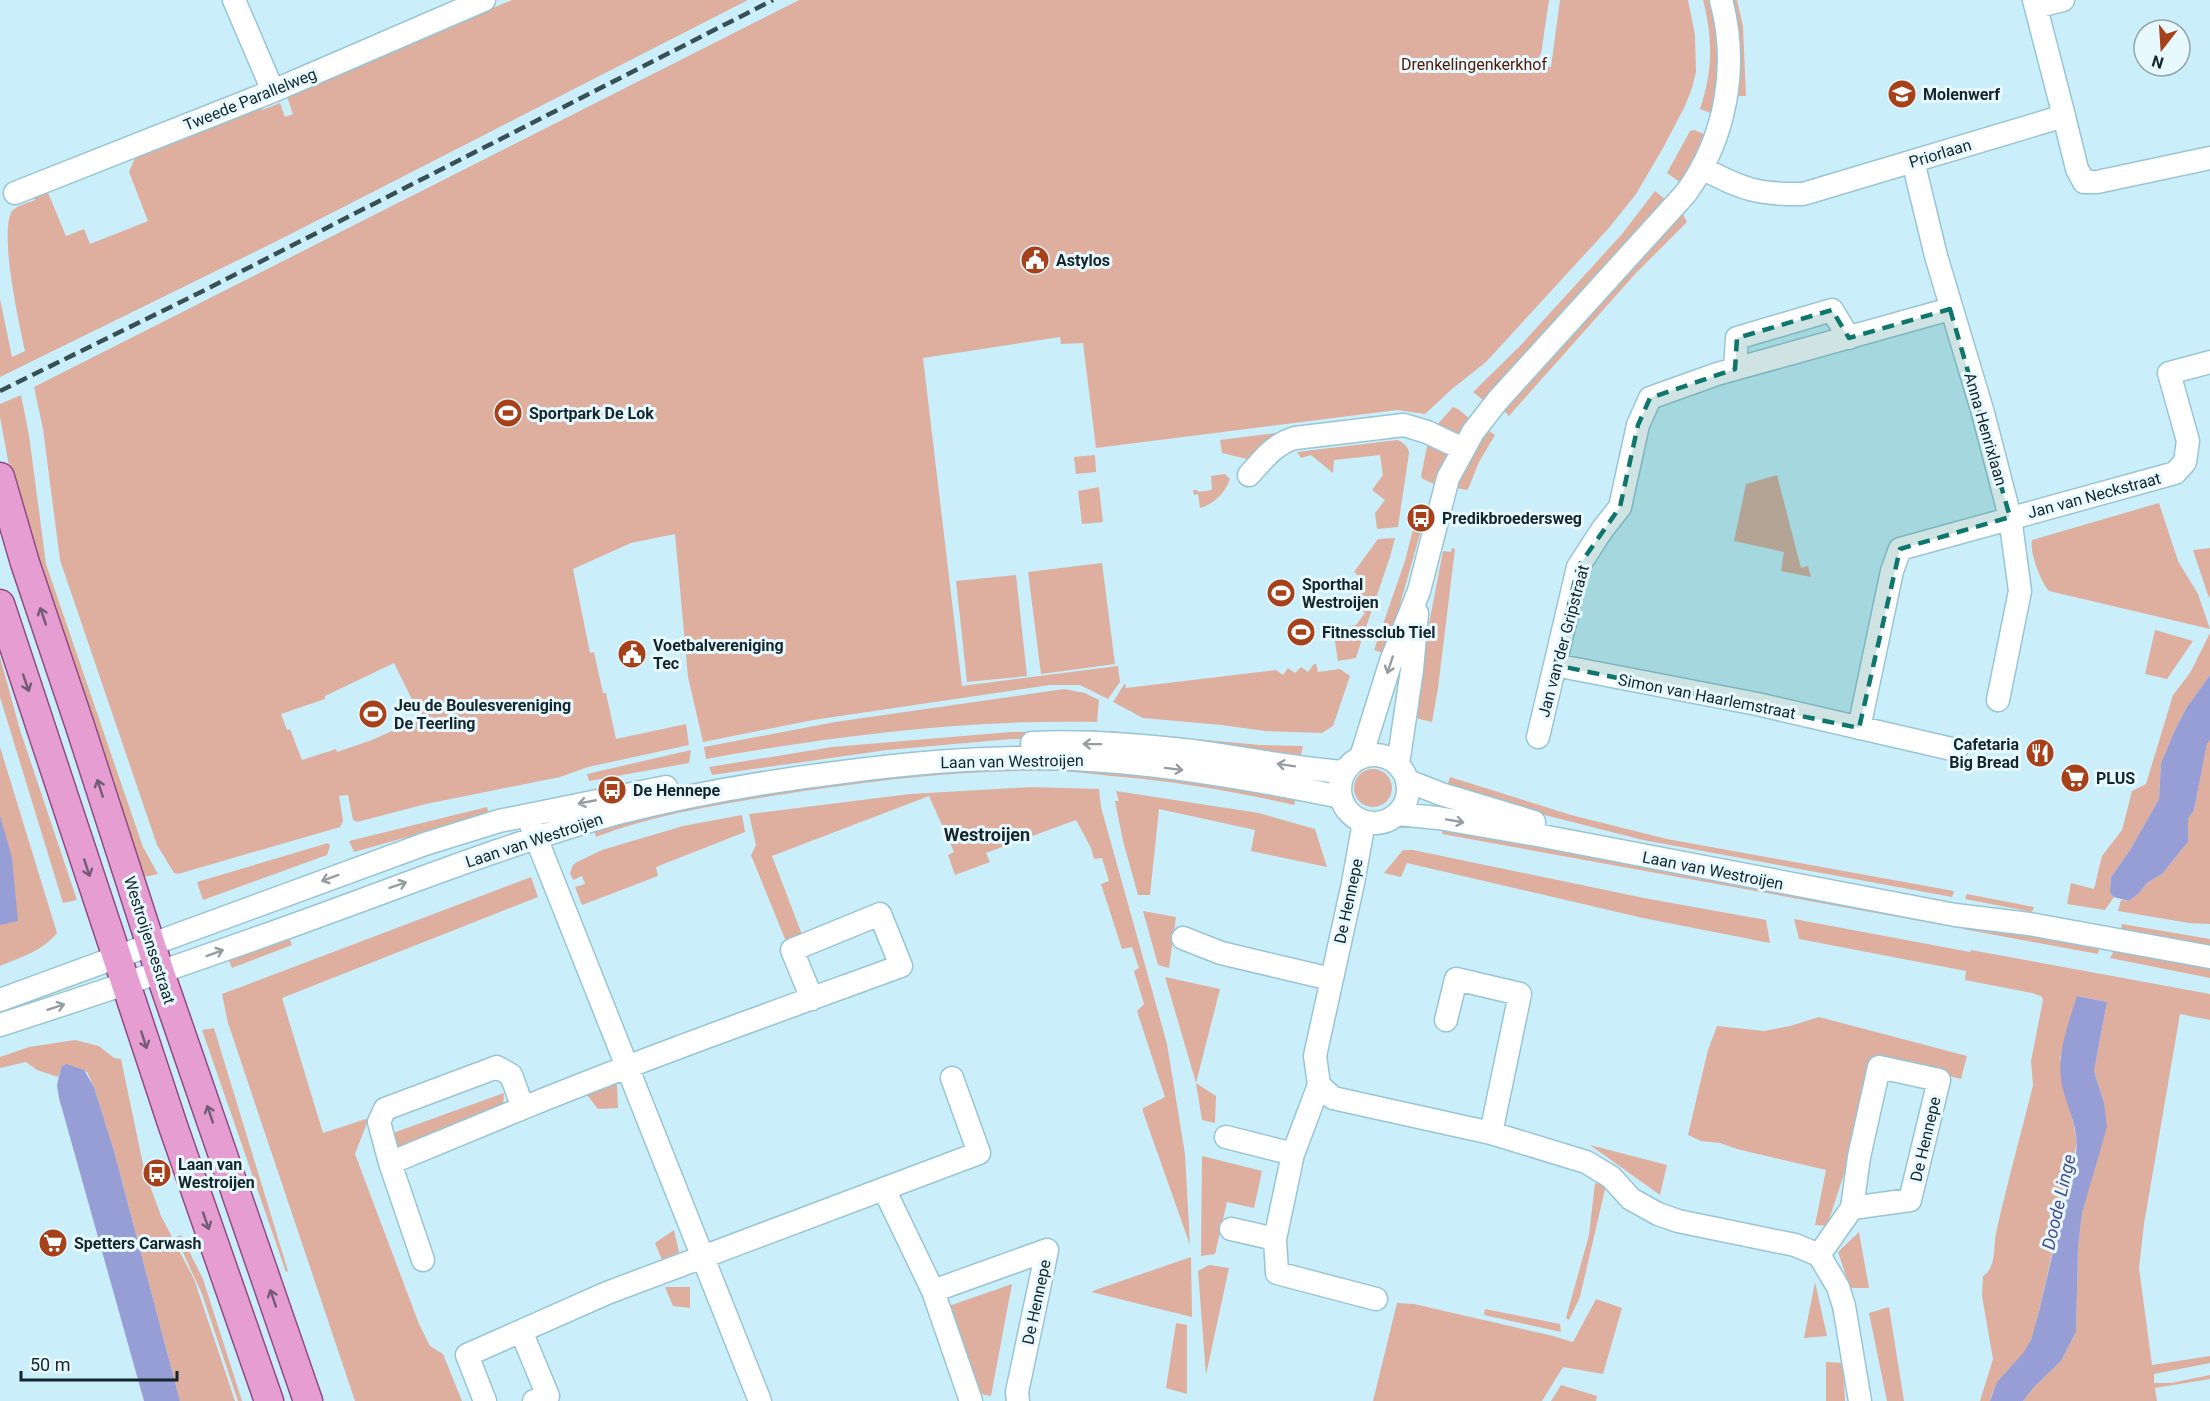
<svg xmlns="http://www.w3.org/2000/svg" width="2210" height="1401" font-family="Roboto,sans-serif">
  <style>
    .green { fill: #deaf9f; fill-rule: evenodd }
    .water { fill: #979dd5 }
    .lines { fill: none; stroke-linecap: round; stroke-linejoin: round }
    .minor-casing { stroke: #98c5d4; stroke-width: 25 }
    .major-casing { stroke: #914a84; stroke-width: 31 }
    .minor { stroke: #fff; stroke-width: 22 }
    .major { stroke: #e69ed2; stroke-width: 28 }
    .rail { stroke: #394f56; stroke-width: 4.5; stroke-dasharray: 12 6; stroke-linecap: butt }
    .oneway { stroke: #725c77 }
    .oneway2 { stroke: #959da0 }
    .marked { fill: #0f766e; fill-opacity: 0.2; stroke: #0f766e; stroke-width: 4.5; stroke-dasharray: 12 8; stroke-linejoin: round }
    .labels { text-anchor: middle; stroke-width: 6; stroke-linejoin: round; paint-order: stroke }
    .park-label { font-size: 16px; fill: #511904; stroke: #e7f9ff }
    .poi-label { font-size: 16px; font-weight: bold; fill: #14262c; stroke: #e7f9ff; text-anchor: start }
    .street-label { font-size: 16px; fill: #14262c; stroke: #e7f9ff }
    .neighbourhood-label { font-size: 18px; font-weight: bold; fill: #14262c; stroke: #e7f9ff }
    .water-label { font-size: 18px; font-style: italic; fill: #494c91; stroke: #e7f9ff }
  </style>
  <rect width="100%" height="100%" fill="#caeffb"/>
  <path class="green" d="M512,0H748L275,242L0,377V299L12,357L25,351C19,323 0,238 11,213C14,206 28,203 35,200L34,197L46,188L66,236L84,229L90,244L148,221L129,172L135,158L260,105L262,110L280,103L285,117L293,114L286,94Z
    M799,0H1549L1541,54L1538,58H1527V66L1551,67L1560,0H1688L1695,35L1696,72L1692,88L1685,106L1663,148L1636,194L1608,229L1486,362L1452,389L1425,414L1397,410L1096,448L1083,343L1061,344L1060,337L923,358L962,686L1118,666L1120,682L1108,699L1080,685H1050L813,720L703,742L688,677L675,534L631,543L573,569L590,653L594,652L603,693H606L616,739L686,724L689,745L588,767L560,777L426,804L357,822L353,820L348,795L339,796L343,821L340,827L178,874L174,873L157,845L60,560L43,429L34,387ZM394,663L421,718L372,740L337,752L336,749L302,760L290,729L287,730L281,714L325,699V696Z
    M1703,0H1711C1718,44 1719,70 1713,114L1700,109C1713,70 1713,39 1703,0Z
    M1726,0H1737L1743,26L1746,96H1738L1734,37Z
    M1694,130L1707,135L1681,183L1667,173L1690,131Z
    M1655,191L1666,200L1483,400L1473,392L1520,346L1622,234Z
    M1683,214L1687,222L1636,273L1509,416L1504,411L1537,370L1573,335Z
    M21,395L29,435L46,564L143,847L158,874L139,878L14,493L0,417V404Z
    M1453,407L1458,409L1469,418L1458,436L1436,426Z
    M1488,430L1495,435L1479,462L1469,487L1467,490L1456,488L1476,449Z
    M1284,432L1247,459L1222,453L1220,440Z
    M1397,440C1403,442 1408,446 1409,453L1398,527L1377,529L1375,513L1385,500L1372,490L1383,475L1380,455L1334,460L1333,473L1311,455L1301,458L1297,452Z
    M1428,442L1448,453L1434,484L1423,479L1421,476Z
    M1095,455L1096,472L1076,474L1074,457Z
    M1225,474L1230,479C1226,492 1213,505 1200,508L1198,494L1194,495L1193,490H1197L1198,492L1212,490L1211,476Z
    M1777,475L1801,568L1808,566L1811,577L1781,571L1784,552L1734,541L1746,484Z
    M1099,487L1103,522L1082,524L1078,491Z
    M2159,503L2178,561L2198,594L2210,629L2049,591C2041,583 2029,551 2032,540Z
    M1414,525L1422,527L1386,654L1374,650L1405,561Z
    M1395,538L1390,557L1365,630H1350V626L1356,625L1365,613L1350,601L1364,581L1354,572L1378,539Z
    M1452,548L1455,549L1438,688L1432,722L1411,717L1443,551L1451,552Z
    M2210,548V594L2209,598L2193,550Z
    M1102,563L1115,664L1041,674L1028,572Z
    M1016,575L1027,676L967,682L956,581Z
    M1339,627H1343L1345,637L1363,636L1356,658L1338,661L1334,635Z
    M2155,630L2193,641L2167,679L2145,674Z
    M2210,633V675L2187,707L2175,730L2161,763L2159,799L2130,850L2111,877L2110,893L2114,897L2105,910L2067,904L2071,883L2094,889L2102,856L2122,830L2132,791L2146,784L2173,695L2190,673Z
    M0,657L20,730L77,900L63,903L0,697Z
    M1314,664H1316L1318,672L1340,669L1350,676L1333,726L1322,733L1265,731L1222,725L1143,718L1113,702L1125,683L1126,688L1276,670L1283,675L1288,668L1295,673L1301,667L1308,672Z
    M1064,689L1085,693L1099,700L1097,722C968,719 833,736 706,759L704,747L835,722Z
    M1097,730L1096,739H1011L887,750L712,775L709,767L832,747L1011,732Z
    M1110,731L1260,745L1303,746L1300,759L1110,739Z
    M2210,740V924L2189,923L2118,911L2121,900L2129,901L2139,893L2147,883L2162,874L2188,842V819L2194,810L2207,744Z
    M0,747L57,933C41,952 21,957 0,966V925L15,900L14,880L0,815Z
    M691,750L689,763L589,781L587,774Z
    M1082,766L1297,794L1294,805C1233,791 1173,781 1111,776C1094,774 1077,772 1061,771C965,769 867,781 772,796C712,806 653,815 596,837L593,826L642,812L897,772Z
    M1354 788a19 19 0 1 1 38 0a19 19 0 1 1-38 0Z
    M1450,777L1571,815L1667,839L1954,891L1952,897L1643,840L1446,790Z
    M1032,787L1099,789L1101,807L1167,1044L1185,1154L1190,1245L1143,1112V1108L1165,1097L1137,1011L1144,1004L1134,971L1139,968L1132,947L1122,949L1101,884L1109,881L1102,858L1094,859L1091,848L1076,820L986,853L990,862L955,875L948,855L954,852L929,796L772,856L803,937L787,944L751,855L756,845L749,814L910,794Z
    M1116,791L1259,813L1315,829L1327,867L1251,851L1255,830L1159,809L1150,895H1138L1123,841L1115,801H1119Z
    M487,807L489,814L354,852L349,841Z
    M742,815L745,832L656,867L658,876L582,905L575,887L585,884L582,876L573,880L570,873L573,865L577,862L602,850L683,826Z
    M1444,825L1949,920L1947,926L1442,834Z
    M328,843L330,846L327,855L203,900L197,882Z
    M1403,850H1413L1644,898L1766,920L1770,943L1643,918L1407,863L1401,877L1384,873Z
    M531,877L538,897L282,998L323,1133L369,1118L355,1154L419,1324L430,1346L443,1354L462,1401H355L228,1023L222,994Z
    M1967,894L2034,907L2032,912L1965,899Z
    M1143,911L1176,917L1169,968L1158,965Z
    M1794,919L1970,952L1971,950L2210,994V1020L2180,1014L2144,1224L2139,1268L2152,1365L2210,1356V1363L2154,1374V1383H2171L2210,1375V1379L2155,1388L2157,1401H2023L2034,1387L2061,1361L2076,1332L2078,1248L2082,1213L2089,1183L2104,1103L2094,1071L2107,1002L2078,996L2060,1058L2077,1142L2039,1312C2035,1325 2033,1340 2025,1352C2010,1371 1998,1374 1990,1401H1980L1993,1359L1982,1296L1983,1276C1997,1267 1993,1248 1996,1233C2007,1184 2021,1134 2033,1085L2031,1061L2043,1000L2041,996L2032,993L1965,980L1966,971L1799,939Z
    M1962,923L2100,944L2098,954L1963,929Z
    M2122,924L2210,939V950L2120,934Z
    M289,937L292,945L232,968L227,956Z
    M2116,947L2210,966V978L2110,958Z
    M1165,977L1220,989L1196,1083L1216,1096L1215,1123L1202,1120L1196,1083Z
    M1819,1017L1967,1056L1961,1079L1890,1060L1849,1175L1844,1174L1827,1226L1815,1225L1826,1170L1737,1149L1720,1143L1701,1141L1688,1135L1708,1050L1717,1026L1764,1031L1790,1026Z
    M214,1028L288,1271L286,1272L202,1030Z
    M75,1040L99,1046L114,1058L121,1059L144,1169L161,1216L194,1279L235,1401H180L114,1151L94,1087L87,1072L61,1067L58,1077L37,1070L26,1062L0,1068V1057L29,1047Z
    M617,1084L618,1108L598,1109L587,1095Z
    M504,1093L503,1108L399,1147L390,1134Z
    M1590,1145L1667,1165L1660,1195Z
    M1202,1156L1262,1171L1254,1208L1227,1202L1215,1254L1201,1256Z
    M1595,1183L1606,1185L1580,1297L1569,1320L1566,1318L1589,1235Z
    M674,1230L679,1252L662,1260L655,1243Z
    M1859,1232L1869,1288H1850L1838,1252Z
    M181,1235L203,1279L242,1401H238L202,1294L176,1237Z
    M1191,1257L1192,1317L1091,1292L1098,1289Z
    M1209,1265L1229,1268L1206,1375L1198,1271Z
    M1815,1282L1827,1336L1804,1338Z
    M1012,1284L991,1396L981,1394L946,1307Z
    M665,1287H690V1308L673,1306Z
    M1596,1299L1622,1308L1603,1374L1563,1367L1542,1401H1373L1397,1303L1414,1304L1553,1336L1573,1342Z
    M1889,1307L1904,1401H1887L1869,1313Z
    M1485,1309L1560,1324L1561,1332L1484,1315Z
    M1176,1323L1187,1325V1394L1166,1388Z
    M1826,1362L1843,1363L1845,1401H1826Z
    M1561,1385L1597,1396L1596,1401H1551Z"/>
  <path class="water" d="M2210,675V740L2207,744L2194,810L2188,819V842L2162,874L2147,883L2139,893L2129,901L2114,897L2110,893L2111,877L2130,850L2159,799L2161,763L2175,730L2187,707Z
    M0,815L12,858L18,921L0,925Z
    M2077,996L2107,1002L2094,1071L2104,1103L2107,1127L2082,1213L2078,1248L2076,1332L2061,1361L2034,1387L2023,1401H1990L1997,1382L2024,1352L2031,1340L2039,1312L2076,1153C2080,1127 2065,1105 2061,1080C2057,1052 2069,1022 2077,996Z
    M66,1064L84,1070L94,1087L114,1151L180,1401H144L59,1098L57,1085L61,1067Z"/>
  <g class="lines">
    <g class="minor-casing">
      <path id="minor" d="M234,0L273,91
        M2036,7L2063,0
        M2064,116L2077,169L2084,182H2097L2210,158
        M1913,161L1936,256L1983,413L2010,517L2020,591L1998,700
        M1702,168C1741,189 1759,195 1803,194L2064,116L2034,0
        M15,193L273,91L484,0
        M1735,369L1737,338L1832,310L1849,338
        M1249,475C1263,460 1274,444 1295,438L1404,425L1427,432L1463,449
        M1555,665L1757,704L1956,750
        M1859,728L1892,571L1900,549L2175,473L2185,462L2188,441L2169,373L2210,362
        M1538,737L1578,567L1602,530L1620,507L1638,425L1650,398L1717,374L1950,309
        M1032,743C1086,740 1141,745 1193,751C1244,758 1293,768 1344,772
        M1340 789a34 34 0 1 1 68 0a34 34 0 1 1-68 0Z
        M1361,757L1391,661L1419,591L1448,478L1473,432L1498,400L1686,193C1726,138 1739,66 1721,0
        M1398,764L1412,670L1417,613
        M1408,781L1441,794L1534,822
        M1397,814L1438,818L1537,835L1955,915L2029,924L2210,957
        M1364,822L1353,883L1315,1056L1319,1085L1333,1098L1491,1133L1586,1162L1611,1177L1631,1199L1658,1214L1678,1221L1795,1245L1819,1255L1838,1287L1844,1306L1860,1401
        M531,825L760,1401
        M1183,938L1221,953L1331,979
        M0,1000L425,844L499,821L666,787
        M1446,1020L1456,979L1520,994L1491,1133
        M0,1025C93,995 185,964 277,931C390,891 502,845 618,813C692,794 768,781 843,772C910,763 978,757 1044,758C1144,760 1243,777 1341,797
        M1319,1085L1293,1154L1275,1239L1277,1273L1376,1299
        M523,1108C648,1057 775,1012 901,966L880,914L792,950L812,999
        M1226,1137L1293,1154
        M390,1163L523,1108L511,1075L497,1067L385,1109L379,1122L390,1163L423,1260
        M884,1189L933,1291
        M1231,1229L1275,1239
        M1819,1255L1852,1208L1859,1157L1879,1067L1939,1080L1910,1200L1852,1208
        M521,1331L548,1396L534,1401
        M485,1401L467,1355L607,1293L979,1153L952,1078
        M971,1401L933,1291L1047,1250L1017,1392L1018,1401"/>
    </g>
    <g class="major-casing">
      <path id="major" d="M0,477L25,563L79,723L160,973L308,1401
        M0,604L173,1126L269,1401"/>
    </g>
    <use href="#minor" class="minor"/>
    <use href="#major" class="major"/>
    <path class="rail" d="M0,391L201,292L773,0"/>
  </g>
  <defs><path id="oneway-shaft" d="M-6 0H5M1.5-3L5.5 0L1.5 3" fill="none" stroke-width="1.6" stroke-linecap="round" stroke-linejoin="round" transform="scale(1.5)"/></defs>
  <g class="oneway">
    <use href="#oneway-shaft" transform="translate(43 616) rotate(-109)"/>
    <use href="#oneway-shaft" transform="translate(26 683) rotate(71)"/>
    <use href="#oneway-shaft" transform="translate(100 788) rotate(-108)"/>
    <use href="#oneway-shaft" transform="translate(87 868) rotate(72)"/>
    <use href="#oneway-shaft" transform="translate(144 1040) rotate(72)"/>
    <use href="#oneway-shaft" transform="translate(210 1114) rotate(-109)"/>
    <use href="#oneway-shaft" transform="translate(206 1221) rotate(71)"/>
    <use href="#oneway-shaft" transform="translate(273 1298) rotate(-109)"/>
  </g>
  <g class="oneway2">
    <use href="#oneway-shaft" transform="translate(1390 665) rotate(108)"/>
    <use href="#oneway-shaft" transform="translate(1092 744) rotate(-179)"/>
    <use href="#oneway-shaft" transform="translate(1286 765) rotate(-171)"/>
    <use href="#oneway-shaft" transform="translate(1174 769) rotate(7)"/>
    <use href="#oneway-shaft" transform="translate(587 802) rotate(169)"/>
    <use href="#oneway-shaft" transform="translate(1455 821) rotate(10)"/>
    <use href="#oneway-shaft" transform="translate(330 878) rotate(160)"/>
    <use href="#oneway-shaft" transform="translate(398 885) rotate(-19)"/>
    <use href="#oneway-shaft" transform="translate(215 953) rotate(-20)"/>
    <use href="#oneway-shaft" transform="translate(56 1007) rotate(-18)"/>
  </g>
  <path class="marked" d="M1950,309L2010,517L1900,549L1859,728L1555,665L1578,567L1620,507L1638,425L1650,398L1735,369L1737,338L1832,310L1849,338Z"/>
  <defs>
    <g id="school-disc" transform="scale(1.5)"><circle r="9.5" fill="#a7411a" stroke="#e7f9ff"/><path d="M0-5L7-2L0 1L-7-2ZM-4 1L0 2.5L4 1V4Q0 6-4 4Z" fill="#fff"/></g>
    <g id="civic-disc" transform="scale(1.5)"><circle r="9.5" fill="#a7411a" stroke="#e7f9ff"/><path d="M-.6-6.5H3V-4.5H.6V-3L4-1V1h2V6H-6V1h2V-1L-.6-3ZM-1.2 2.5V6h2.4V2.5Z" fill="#fff"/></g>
    <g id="stadium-disc" transform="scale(1.5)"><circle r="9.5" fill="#a7411a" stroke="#e7f9ff"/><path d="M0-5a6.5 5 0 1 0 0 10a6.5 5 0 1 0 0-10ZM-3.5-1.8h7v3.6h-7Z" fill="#fff"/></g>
    <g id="bus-disc" transform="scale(1.5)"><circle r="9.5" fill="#a7411a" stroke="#e7f9ff"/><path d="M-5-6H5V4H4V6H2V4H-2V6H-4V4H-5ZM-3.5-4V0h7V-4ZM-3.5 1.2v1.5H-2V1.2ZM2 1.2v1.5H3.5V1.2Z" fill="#fff"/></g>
    <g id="restaurant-disc" transform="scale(1.5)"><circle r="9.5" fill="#a7411a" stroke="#e7f9ff"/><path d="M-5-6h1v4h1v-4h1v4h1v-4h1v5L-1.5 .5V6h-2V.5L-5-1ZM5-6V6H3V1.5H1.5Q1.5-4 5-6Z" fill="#fff"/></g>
    <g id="supermarket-disc" transform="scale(1.5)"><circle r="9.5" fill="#a7411a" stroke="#e7f9ff"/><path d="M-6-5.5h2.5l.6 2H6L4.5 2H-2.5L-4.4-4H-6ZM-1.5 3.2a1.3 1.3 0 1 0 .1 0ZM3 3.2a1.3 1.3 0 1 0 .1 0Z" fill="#fff"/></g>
  </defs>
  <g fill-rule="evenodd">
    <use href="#school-disc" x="1902" y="94"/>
    <use href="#civic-disc" x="1035" y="260"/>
    <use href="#stadium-disc" x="508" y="413"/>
    <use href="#bus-disc" x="1421" y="518"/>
    <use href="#stadium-disc" x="1281" y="593"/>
    <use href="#stadium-disc" x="1301" y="632"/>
    <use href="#civic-disc" x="632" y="654"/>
    <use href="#stadium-disc" x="373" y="714"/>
    <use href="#restaurant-disc" x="2040" y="753"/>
    <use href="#supermarket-disc" x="2075" y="778"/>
    <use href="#bus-disc" x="612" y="790"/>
    <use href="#bus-disc" x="157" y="1173"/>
    <use href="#supermarket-disc" x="53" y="1243"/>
  </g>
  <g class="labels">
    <g class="park-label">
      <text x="1474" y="70">Drenkelingenkerkhof</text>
    </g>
    <g class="poi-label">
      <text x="1923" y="100">Molenwerf</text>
      <text x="1056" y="266">Astylos</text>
      <text x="529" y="419">Sportpark De Lok</text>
      <text x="1442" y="524">Predikbroedersweg</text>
      <text x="1302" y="590">Sporthal<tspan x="1302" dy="18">Westroijen</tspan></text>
      <text x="1322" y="638">Fitnessclub Tiel</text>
      <text x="653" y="651">Voetbalvereniging<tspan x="653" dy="18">Tec</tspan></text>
      <text x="394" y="711">Jeu de Boulesvereniging<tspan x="394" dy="18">De Teerling</tspan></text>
      <text x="2019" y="750" text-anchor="end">Cafetaria<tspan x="2019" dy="18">Big Bread</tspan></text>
      <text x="2096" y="784">PLUS</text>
      <text x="633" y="796">De Hennepe</text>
      <text x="178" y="1170">Laan van<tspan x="178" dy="18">Westroijen</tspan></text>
      <text x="74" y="1249">Spetters Carwash</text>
    </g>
    <g class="street-label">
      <text transform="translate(250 99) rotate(-22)" y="6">Tweede Parallelweg</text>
      <text transform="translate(1940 153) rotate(-17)" y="6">Priorlaan</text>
      <text transform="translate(1986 429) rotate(74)" y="6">Anna Henrixlaan</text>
      <text transform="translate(2094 495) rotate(-15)" y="6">Jan van Neckstraat</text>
      <text transform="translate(1563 641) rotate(-75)" y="6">Jan van der Gripstraat</text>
      <text transform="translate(1707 696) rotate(11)" y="6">Simon van Haarlemstraat</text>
      <text transform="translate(1012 761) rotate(-1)" y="6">Laan van Westroijen</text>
      <text transform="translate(534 840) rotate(-18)" y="6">Laan van Westroijen</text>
      <text transform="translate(1713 870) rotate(11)" y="6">Laan van Westroijen</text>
      <text transform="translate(1348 901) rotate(-78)" y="6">De Hennepe</text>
      <text transform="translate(150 940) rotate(72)" y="6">Westroijensestraat</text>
      <text transform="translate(1925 1139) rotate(-77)" y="6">De Hennepe</text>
      <text transform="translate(1036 1302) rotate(-78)" y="6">De Hennepe</text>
    </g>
    <g class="neighbourhood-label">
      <text x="987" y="841">Westroijen</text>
    </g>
    <g class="water-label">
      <text transform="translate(2059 1202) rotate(-77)" y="6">Doode Linge</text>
    </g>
  </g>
  <g transform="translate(2162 48) rotate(197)"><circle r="28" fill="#e7f9ff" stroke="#93a5ab" stroke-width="1.5"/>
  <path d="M0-4.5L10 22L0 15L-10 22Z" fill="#a7411a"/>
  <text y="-9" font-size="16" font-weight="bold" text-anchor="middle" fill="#14262c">N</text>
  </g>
  <path d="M21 1371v9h156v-9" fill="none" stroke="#14262c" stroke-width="3"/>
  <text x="30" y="1371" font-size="18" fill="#14262c" stroke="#e7f9ff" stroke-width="4.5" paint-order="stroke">50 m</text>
</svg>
